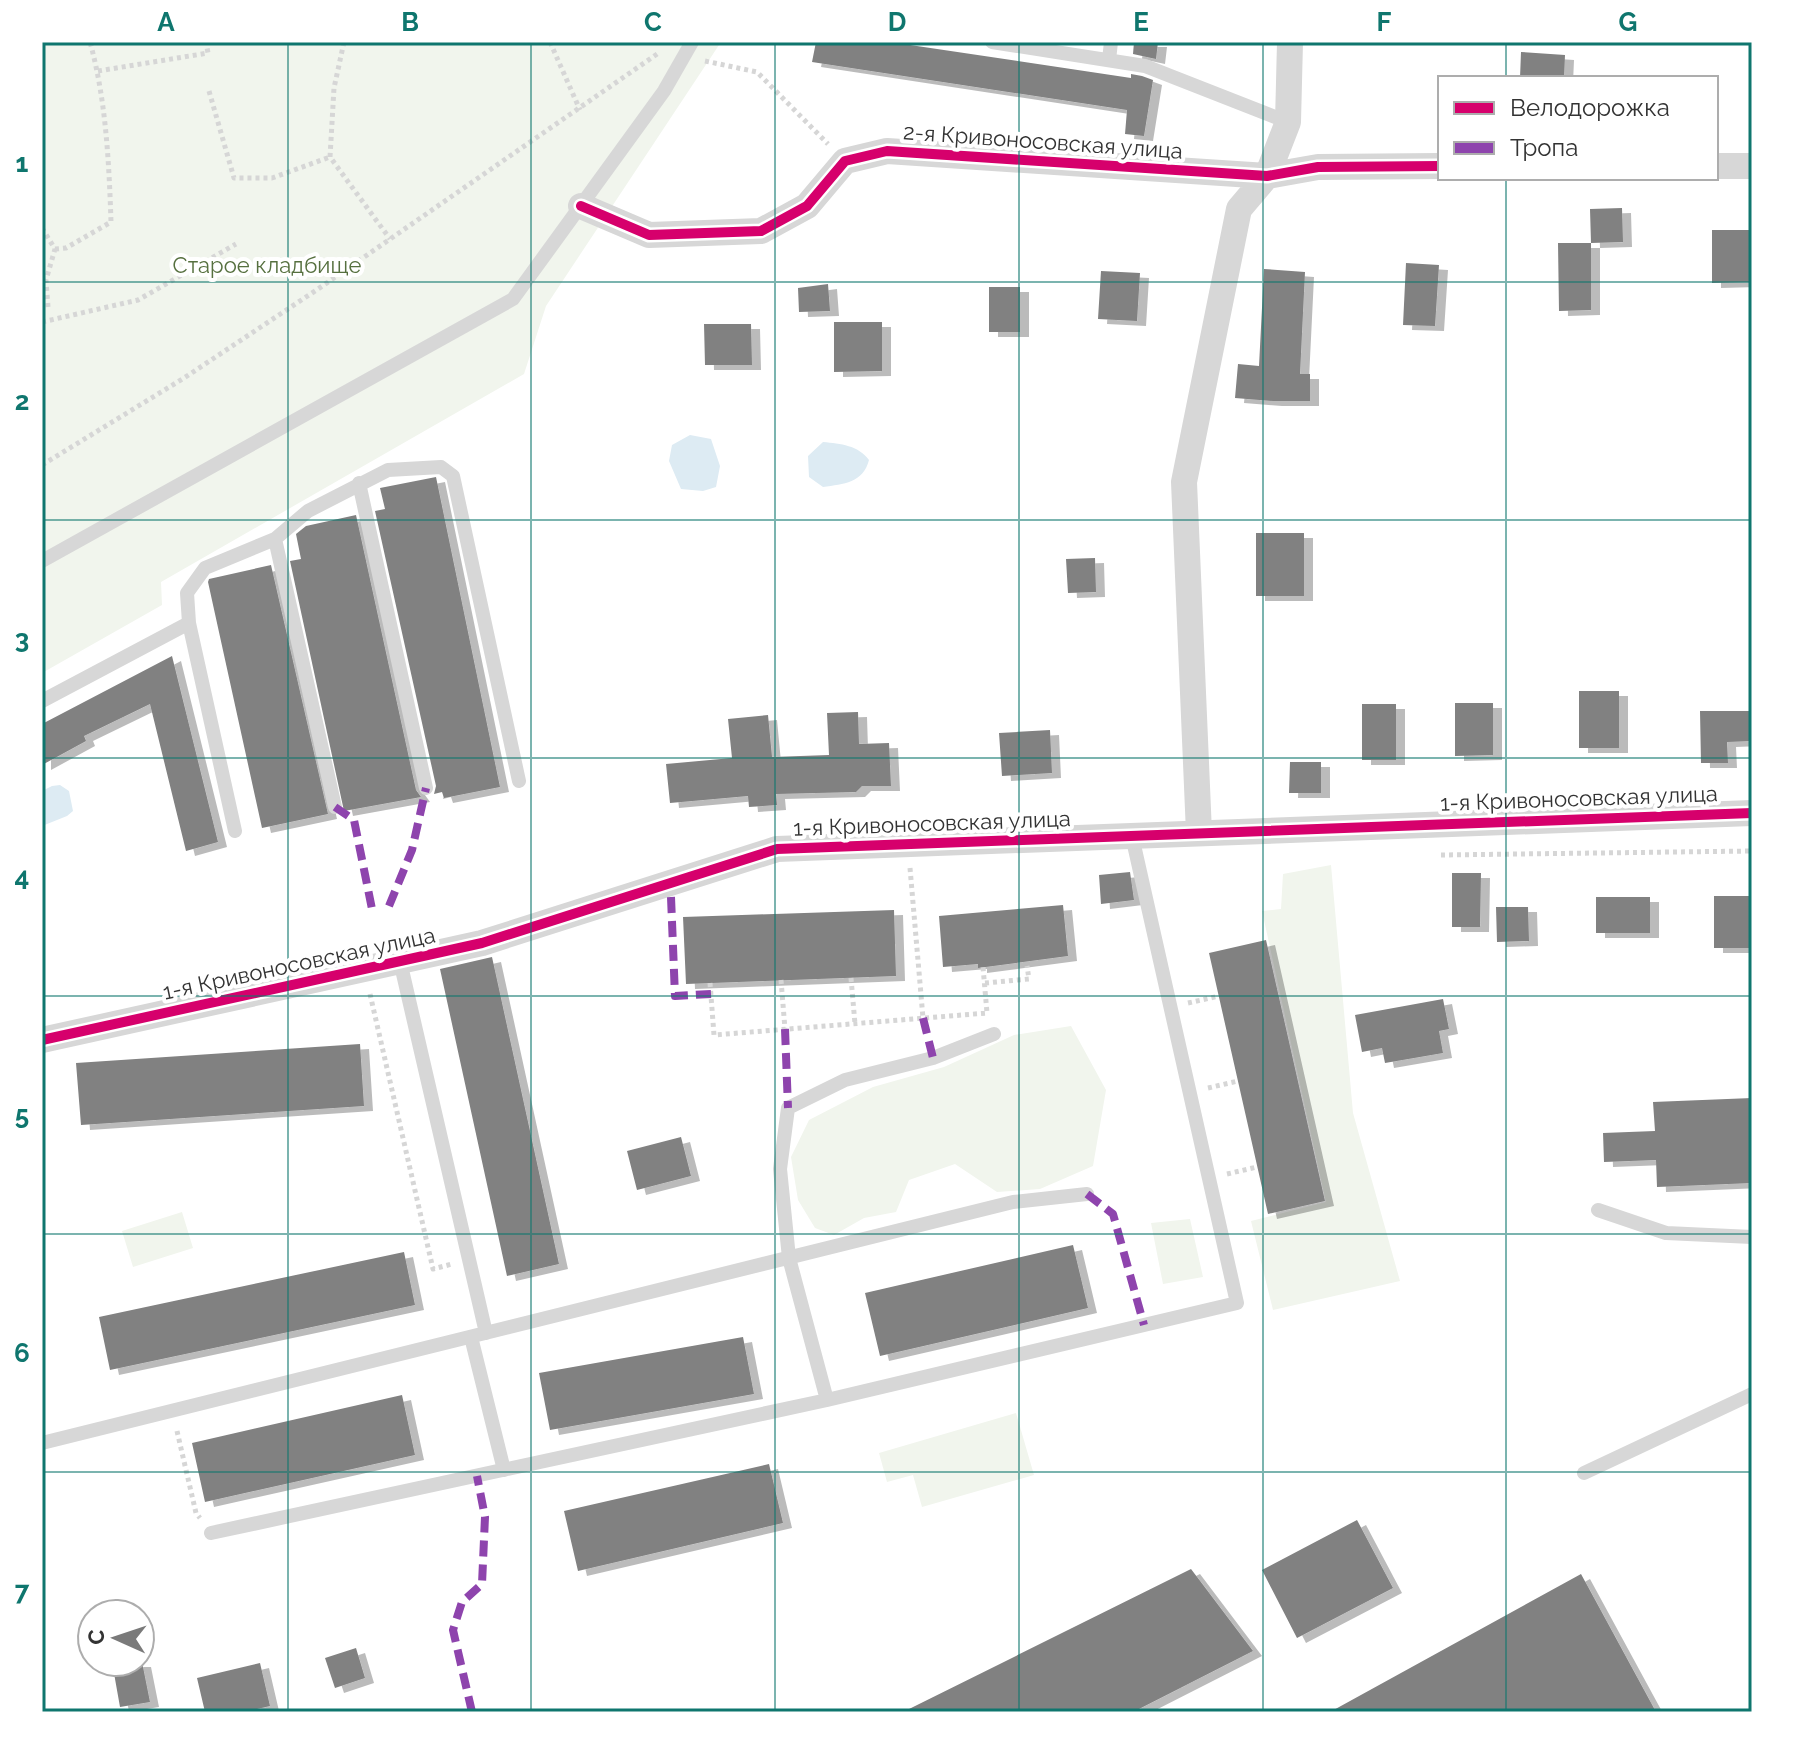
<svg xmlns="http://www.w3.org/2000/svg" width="1794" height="1754" font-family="Raleway,sans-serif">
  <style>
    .green { fill: #f1f5ed }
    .water { fill: #ddebf3 }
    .building { fill: #818181; filter: url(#shadow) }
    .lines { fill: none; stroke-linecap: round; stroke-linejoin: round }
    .path { stroke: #d6d6d6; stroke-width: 5; stroke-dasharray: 4 4; stroke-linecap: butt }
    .service { stroke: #d7d7d7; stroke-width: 14 }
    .minor { stroke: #d7d7d7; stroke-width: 26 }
    .quiet { stroke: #8e44ad; stroke-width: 8; stroke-dasharray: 16 8; stroke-linecap: butt }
    .cycleway-casing { stroke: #fff; stroke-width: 15 }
    .cycleway { stroke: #d6006c; stroke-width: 10 }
    .grid { fill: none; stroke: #0f766e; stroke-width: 2; stroke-opacity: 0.55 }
    .labels { text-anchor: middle; stroke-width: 8; stroke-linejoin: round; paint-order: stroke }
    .street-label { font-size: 22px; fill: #333; stroke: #fff }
    .park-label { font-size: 22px; fill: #56703f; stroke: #fff }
    .neatline { fill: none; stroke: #0f766e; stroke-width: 3 }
    .grid-label { font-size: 26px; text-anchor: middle; font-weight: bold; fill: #0f766e }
  </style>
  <defs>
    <filter id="shadow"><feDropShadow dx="9" dy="5" stdDeviation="0" flood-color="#0004"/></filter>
  </defs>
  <rect width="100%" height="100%" fill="#fff"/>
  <path class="green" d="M42,42H721L546,306L524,374L161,582L162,605L42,673Z
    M1331,865L1353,1113L1400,1281L1273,1310L1251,1221L1326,1202L1262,911L1281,909L1283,874Z
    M1071,1026L1106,1090L1093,1166L1040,1189L997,1192L955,1164L909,1180L896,1212L864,1218L834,1235L815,1228L798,1200L791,1157L809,1120L873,1087L944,1067L1014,1035Z
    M182,1212L193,1248L133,1267L122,1231Z
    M1190,1219L1203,1277L1163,1284L1151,1223Z
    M1016,1413L1034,1475L922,1507L913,1475L887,1482L879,1453Z"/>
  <path class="water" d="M690,435L711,439L720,466L716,487L703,491L681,489L669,461L672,445Z
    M823,442C841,444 858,445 869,460C863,483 844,484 823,487L809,477L808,456Z
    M60,785L69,791L73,811L67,816L42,826V791L52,786Z"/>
  <path class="building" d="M816,42H890L1131,78V74L1142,76L1153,80L1144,136L1125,134L1127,110L812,62Z
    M1134,42H1158L1156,59L1133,54Z
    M1521,52L1565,55L1564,78H1520Z
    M1622,208L1623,242L1591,243L1590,209Z
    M1712,230H1749V282L1712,283Z
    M1558,243H1591V310L1559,311Z
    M1406,263L1439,265L1435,326L1403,325Z
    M1264,269L1305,272L1300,374H1310V401H1273L1235,398L1238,364L1259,366Z
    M1101,271L1140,273L1137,321L1098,319Z
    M828,284L830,311L799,312L798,288Z
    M989,287H1020V332H989Z
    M834,322H882V371L834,372Z
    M704,324H751L752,365H705Z
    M436,477L500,787L444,798L442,792L434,794L436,786L375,511L385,509L380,488Z
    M356,515L416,790L421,797L344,811L290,561L301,559L296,534L306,526Z
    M1256,533H1304V596H1256Z
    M1095,558L1096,592L1068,593L1066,559Z
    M271,565L328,814L262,828L208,582L209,579Z
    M172,656L218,842L186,851L150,704L84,736L86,741L42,765V724Z
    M1579,691H1619V748H1579Z
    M1455,703H1493V755L1455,756Z
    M1362,704H1396V760H1362Z
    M1700,711H1752V741L1727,742L1728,763H1701Z
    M858,712L859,744L889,743L891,786H862L856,792L776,794L777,805L749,807L748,796L670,803L666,764L732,758L728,719L768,715L772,757L829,755L827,713Z
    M1050,730L1052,773L1002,776L999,733Z
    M1290,762H1321V793H1289Z
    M1130,872L1134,900L1101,904L1099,875Z
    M1452,873H1481L1480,927H1452Z
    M1714,896H1752V948H1714Z
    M1596,897H1650V933H1596Z
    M1063,905L1068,956L978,968V964L943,967L939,916Z
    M1496,907H1528L1529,941L1497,942Z
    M894,910L896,976L686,984L683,917Z
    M1266,940L1325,1201L1268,1214L1209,953Z
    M492,957L559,1264L507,1276L440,969Z
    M1443,999L1449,1029L1439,1031L1443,1053L1385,1063L1382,1048L1362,1052L1355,1015Z
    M360,1044L364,1106L81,1125L76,1063Z
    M1752,1098V1183L1657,1187L1656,1160L1604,1162L1603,1133L1655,1131L1653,1102Z
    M681,1137L691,1176L637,1190L627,1151Z
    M1073,1245L1088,1308L880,1356L865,1293Z
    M404,1252L415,1305L110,1370L99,1317Z
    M743,1337L754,1394L550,1430L539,1373Z
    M402,1395L415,1455L205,1502L192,1443Z
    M769,1464L783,1523L578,1571L564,1511Z
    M1357,1520L1393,1588L1297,1638L1262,1570Z
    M1191,1569L1253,1651L1133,1712H903Z
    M1581,1574L1656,1712H1330Z
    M356,1648L365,1678L335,1688L325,1658Z
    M112,1662H142L150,1702L120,1707Z
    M260,1663L270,1706L244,1712H205L197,1678Z"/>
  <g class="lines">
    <path class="path" d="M344,42L334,88L330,157L390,239
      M550,42L580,110
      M705,61L757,72L828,144
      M98,71L208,53L206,42
      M209,91L234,178H272L330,157
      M42,228L55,249L46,280L48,307L42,309
      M55,249L66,248L111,222C109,162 106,100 90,42
      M42,322L138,300L236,244
      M42,465L184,378L318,289L660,52
      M1441,855L1752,851
      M910,868L923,1018
      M851,978L855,1024
      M781,980L785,1029
      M710,983L714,1035L987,1013L983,967
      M985,983L1029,979L1027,966
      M370,994L433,1269L452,1264
      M1188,1003L1219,996
      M1208,1088L1238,1081
      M1227,1174L1257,1167
      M177,1431L196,1513L200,1518"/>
    <path class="service" d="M992,42L1145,66L1288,122
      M1109,60L1111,42
      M359,483L426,788
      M275,539L335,807
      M42,561L513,299L664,91L692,42
      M189,623L187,593L205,568L275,539L308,511L388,470L441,467L453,476L519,781
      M42,701L189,623L235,831
      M400,961L486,1333
      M1598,1210L1666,1233L1752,1237
      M471,1337L504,1470
      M827,1400L1237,1303L1132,836
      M42,1443L1013,1202L1087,1194
      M1584,1473L1752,1394
      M211,1533L827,1400L789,1258L780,1169L788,1108L845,1080L933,1058L994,1034"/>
    <path class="minor" d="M1716,166H1752
      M581,206L649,235L761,231L807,206L845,161L887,151L1267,176L1318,167L1440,166
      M1199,833L1184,482L1239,209L1267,176L1288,122L1290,42
      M42,1040L482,943L777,849L1752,813"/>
    <path class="quiet" d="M335,807L354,820L372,909
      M671,897L675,996L711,994
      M389,906L412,850L426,788
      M923,1018L933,1058
      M785,1029L788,1108
      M1087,1194L1113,1214L1144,1325
      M472,1712L453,1630L462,1602L482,1584L485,1517L477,1476"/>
    <g class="cycleway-casing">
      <path id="cycleway" d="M581,206L649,235L761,231L807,206L845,161L887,151L1267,176L1318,167L1440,166
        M42,1040L482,943L777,849L1752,813"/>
    </g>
    <use href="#cycleway" class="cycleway"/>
  </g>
  <path class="grid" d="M288,42V1712M531,42V1712M775,42V1712M1019,42V1712M1263,42V1712M1506,42V78M1506,178V1712M42,282H1752M42,520H1752M42,758H1752M42,996H1752M42,1234H1752M42,1472H1752"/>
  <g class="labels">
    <g class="street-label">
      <text transform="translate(1043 141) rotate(4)" y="8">2-я Кривоносовская улица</text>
      <text transform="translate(1579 798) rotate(-2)" y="8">1-я Кривоносовская улица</text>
      <text transform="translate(932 823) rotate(-2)" y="8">1-я Кривоносовская улица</text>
      <text transform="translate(299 963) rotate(-12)" y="8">1-я Кривоносовская улица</text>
    </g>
    <g class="park-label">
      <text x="267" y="273">Старое кладбище</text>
    </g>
  </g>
  <rect width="1794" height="1754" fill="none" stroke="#ffffff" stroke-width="88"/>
  <rect x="1438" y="76" width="280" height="104" fill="#ffffff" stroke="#adadad" stroke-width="2"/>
  <rect x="1454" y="102" width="40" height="12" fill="#d6006c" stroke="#adadad" stroke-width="2"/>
  <text x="1510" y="116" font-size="24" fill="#333333">Велодорожка</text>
  <rect x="1454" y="142" width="40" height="12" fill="#8e44ad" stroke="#adadad" stroke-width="2"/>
  <text x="1510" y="156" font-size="24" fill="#333333">Тропа</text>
  <g transform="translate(116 1638) rotate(273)"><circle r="38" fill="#ffffff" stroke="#adadad" stroke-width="2"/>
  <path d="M0-6L14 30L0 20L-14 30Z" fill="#7a7a7a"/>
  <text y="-12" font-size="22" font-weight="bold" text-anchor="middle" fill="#333333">С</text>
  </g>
  <rect x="44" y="44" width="1706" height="1666" class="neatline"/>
  <g class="grid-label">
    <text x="166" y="31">A</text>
    <text x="410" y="31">B</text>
    <text x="653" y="31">C</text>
    <text x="897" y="31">D</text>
    <text x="1141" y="31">E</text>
    <text x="1384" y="31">F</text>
    <text x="1628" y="31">G</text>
    <text x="22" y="172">1</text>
    <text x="22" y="410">2</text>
    <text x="22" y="648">3</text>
    <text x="22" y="886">4</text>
    <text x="22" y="1124">5</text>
    <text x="22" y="1362">6</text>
    <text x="22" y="1600">7</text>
  </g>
</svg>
